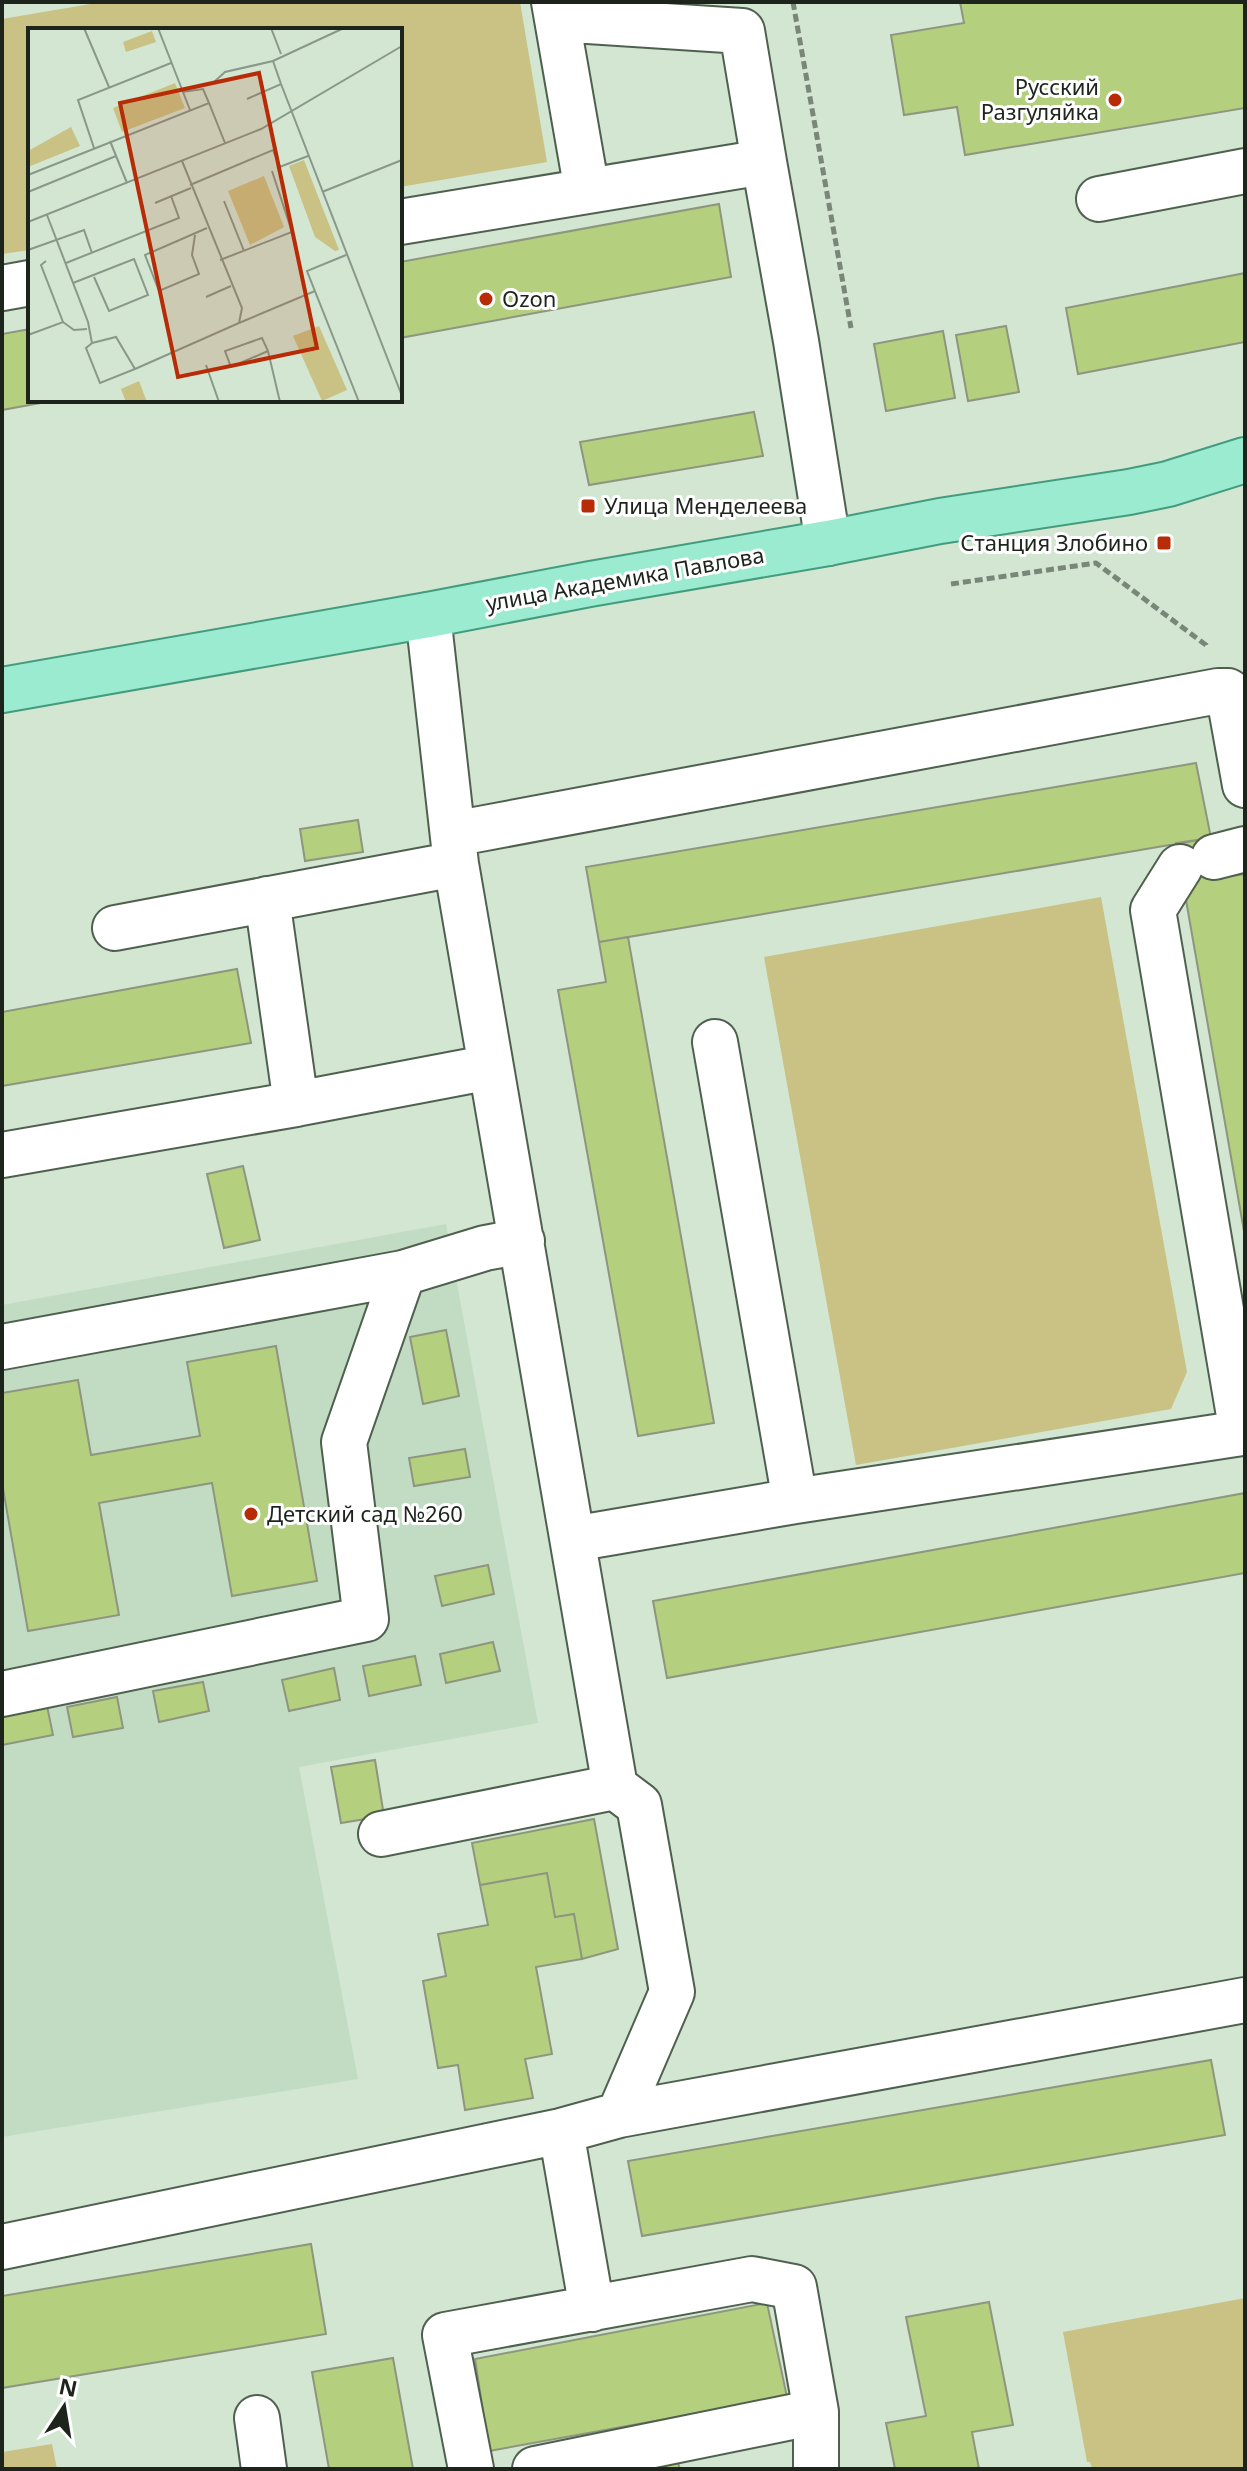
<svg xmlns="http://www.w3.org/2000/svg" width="1247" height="2471" font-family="'Noto Sans',sans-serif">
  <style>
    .built { fill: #c2dcc3 }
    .green { fill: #cac284 }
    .building { fill: #b4cf7e; stroke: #8e967f; stroke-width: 2 }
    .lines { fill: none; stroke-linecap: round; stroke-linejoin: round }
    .minor-casing { stroke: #4f604f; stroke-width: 48 }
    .major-casing { stroke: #449c7e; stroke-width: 48 }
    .path { stroke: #798779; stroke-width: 5; stroke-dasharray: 8 4; stroke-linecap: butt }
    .minor { stroke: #fff; stroke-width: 44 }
    .major { stroke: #9bebd1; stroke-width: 44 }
    .poi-dot { fill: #b72c07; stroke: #fff; stroke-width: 3 }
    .labels { text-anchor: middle; stroke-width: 6; stroke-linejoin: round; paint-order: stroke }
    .poi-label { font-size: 22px; fill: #1c241c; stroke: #fff; text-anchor: start }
    .street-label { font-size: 22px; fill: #1c241c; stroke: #fff }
    .inset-road { fill: none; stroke: #899889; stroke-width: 2 }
    .view { fill: #b72c07; fill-opacity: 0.15; stroke: #b72c07; stroke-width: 4 }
    .inset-edge { fill: none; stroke: #1c241c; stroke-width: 4 }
  </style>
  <rect width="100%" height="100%" fill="#d2e6d2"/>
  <path class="built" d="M446,1224L538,1723L299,1767L358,2079L2,2137V1305Z"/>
  <path class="green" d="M102,2H520L547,162L400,187V30H30V250L2,254V19Z
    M1101,897L1187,1372L1171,1409L856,1465L764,957Z
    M1245,2298V2469H1092L1090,2462H1087L1063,2332Z
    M52,2444L57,2469H2V2452Z"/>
  <path class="building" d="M960,2H1245V108L965,155L957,107L904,115L891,35L964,23Z
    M719,204L731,277L400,338V262Z
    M1245,273V342L1078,374L1066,308Z
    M1006,326L1019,392L968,401L956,335Z
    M30,329V400H57L2,410V334Z
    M943,331L955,398L886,411L874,344Z
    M754,412L763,456L589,485L580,442Z
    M1196,763L1211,838L599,942L586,867Z
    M358,820L363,852L305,861L300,829Z
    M1211,838L1217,878L1245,874V1237L1176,843Z
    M628,937L714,1423L638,1436L558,990L606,982L599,942Z
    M237,969L251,1043L2,1086V1012Z
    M243,1166L260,1240L224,1248L207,1174Z
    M446,1330L459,1396L423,1404L410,1337Z
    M276,1346L317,1581L232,1596L212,1483L99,1503L119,1615L28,1631L2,1483V1393L78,1380L91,1455L200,1436L187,1362Z
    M465,1449L470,1477L414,1486L409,1458Z
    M1245,1493V1573L667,1678L653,1601Z
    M488,1565L494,1594L442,1606L435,1576Z
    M493,1642L500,1671L446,1683L440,1654Z
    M415,1656L421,1685L369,1696L363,1666Z
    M334,1668L340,1700L289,1711L282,1680Z
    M203,1682L209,1711L159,1722L153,1691Z
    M117,1697L123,1728L73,1737L67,1707Z
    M47,1706L53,1735L2,1745V1715Z
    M375,1760L384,1816L341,1823L331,1767Z
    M594,1819L618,1949L582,1959L574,1914L555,1917L547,1873L480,1885L472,1843Z
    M547,1873L555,1917L574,1914L582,1959L536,1967L552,2054L525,2059L533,2098L465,2110L458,2065L438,2068L423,1981L446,1976L438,1934L488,1925L480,1885Z
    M1211,2060L1225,2135L642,2236L628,2161Z
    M311,2244L326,2334L2,2388V2296Z
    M989,2302L1013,2425L972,2432L979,2469H895L886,2423L926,2416L906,2317Z
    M767,2303L787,2397L489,2451L475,2359Z
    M393,2358L413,2469H329L312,2372Z
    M678,2463L680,2469H646Z"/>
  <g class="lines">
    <g class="minor-casing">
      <path id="minor" d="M554,2L587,191
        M557,19L742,31L764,162
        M1099,199L1245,171
        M400,222L764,162L796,341L828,543
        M2,288L30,283
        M453,834L1218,691H1228L1245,785
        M1214,857L1245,849
        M115,928L456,864
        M715,1042L795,1501
        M296,1104L491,1067
        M2,1155L296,1104L267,899
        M2,1347L403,1273L485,1248L522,1241
        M573,1539L795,1501L1242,1433L1153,910L1180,867
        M2,1694L366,1619L344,1442L403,1273
        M381,1834L615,1787
        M619,2115L1245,2000
        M561,2131L592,2309
        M2,2247L561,2131L619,2115L672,1992L639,1805L615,1787L456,864L428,615
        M257,2418L264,2469
        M471,2469L445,2335L752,2279L794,2287L816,2412V2469
        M535,2469L816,2412"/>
    </g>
    <g class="major-casing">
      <path id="major" d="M2,690L428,615L590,584L828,543L940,521L1129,492L1168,484L1245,460"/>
    </g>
    <path class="path" d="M793,2L851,328
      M951,584L1096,563L1206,645L1207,648"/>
    <use href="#minor" class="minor"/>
    <use href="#major" class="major"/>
  </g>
  <g class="poi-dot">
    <circle cx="1115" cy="100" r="8"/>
    <circle cx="486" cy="299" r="8"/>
    <rect x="580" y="498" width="16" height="16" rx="4"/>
    <rect x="1156" y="535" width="16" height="16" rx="4"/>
    <circle cx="251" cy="1514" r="8"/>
  </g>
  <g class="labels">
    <g class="poi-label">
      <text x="1099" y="95" text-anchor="end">Русский<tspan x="1099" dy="25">Разгуляйка</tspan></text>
      <text x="502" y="307">Ozon</text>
      <text x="604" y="514">Улица Менделеева</text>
      <text x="1148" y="551" text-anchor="end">Станция Злобино</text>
      <text x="267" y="1522">Детский сад №260</text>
    </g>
    <g class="street-label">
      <text transform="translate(625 579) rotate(-10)" y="8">улица Академика Павлова</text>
    </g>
  </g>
  <g transform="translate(28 28)">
    <rect width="374" height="374" fill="#d2e6d2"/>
    <path d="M124,3L128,14L98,24L95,14ZM147,55L157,80L94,104L85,80ZM43,99L52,118L0,139V123ZM276,132L311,222L307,223L287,209L261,138ZM236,148L256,199L222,217L200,163ZM291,298L319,362L294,373L265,308ZM111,353L119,374H98L93,361Z" fill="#cac284"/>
    <path class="inset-road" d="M56,0L81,59M130,0L162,82M243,0L253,26M245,33L253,56M186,54L197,44L245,33L316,0M154,64L175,61L181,75M219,71L253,56L374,368M82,113L99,155M66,120L50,72L143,35M249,140L280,128M0,147L181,75L197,115M162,157L245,122L252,139M0,164L88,128M294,164L374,132M196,173L216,223M127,175L163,160M19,187L60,294L64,315L58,320L72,355L107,341L88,309L64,315M0,194L233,101L374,18M167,207L164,227L171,246L131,263L117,227L179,200M0,222L56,202L64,225M318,227L279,243L331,374M192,232L264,204L244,143M18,233L13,237L35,294M38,235L151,190L143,168M45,255L106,231L120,267L81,283L66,249M178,269L203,258M211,295L287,263M0,307L35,294L46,302L59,301M240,323L203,339L197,323L234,310L240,323L252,374M178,337L191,374M107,341L211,295L214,280L154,133"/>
    <path class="view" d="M231,45L289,320L150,349L92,75Z"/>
    <rect width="374" height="374" class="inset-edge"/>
  </g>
  <rect width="1247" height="2471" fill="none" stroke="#1c241c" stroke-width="8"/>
  <g transform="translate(64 2407) rotate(12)" stroke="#ffffff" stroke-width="6" paint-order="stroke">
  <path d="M0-6L14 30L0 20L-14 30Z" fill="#1c241c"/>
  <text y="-12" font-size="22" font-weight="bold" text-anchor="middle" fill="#1c241c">N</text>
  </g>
</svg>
